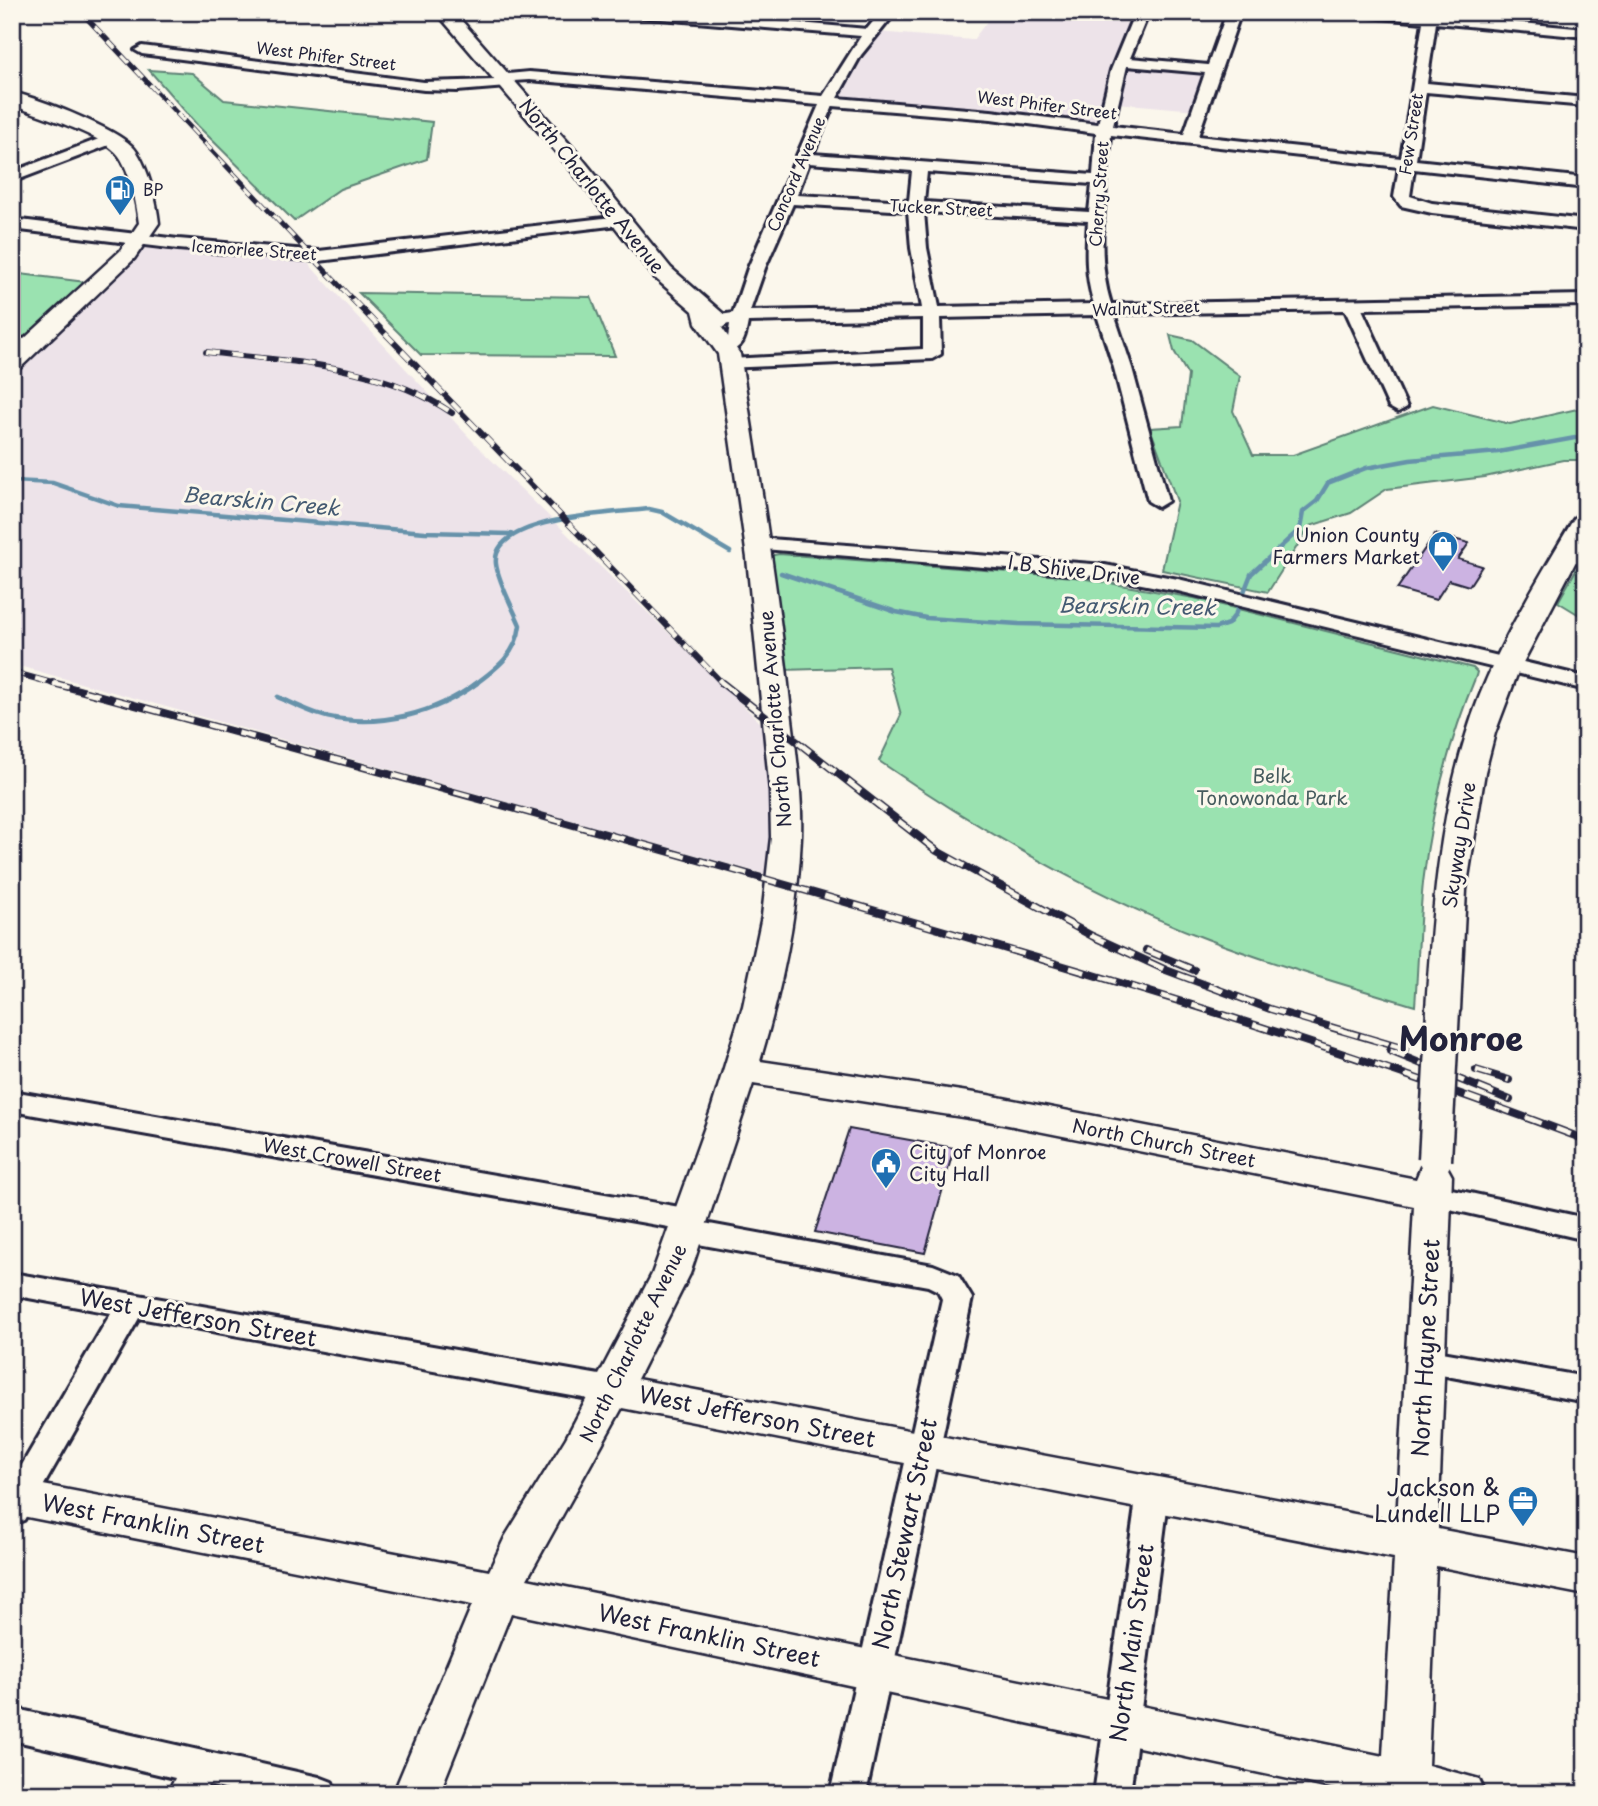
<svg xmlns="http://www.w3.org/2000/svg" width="1598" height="1806" font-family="'Playpen Sans',sans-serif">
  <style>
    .built { fill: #ede3e9 }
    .green { fill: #9ae2b0; stroke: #5e8276; stroke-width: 2 }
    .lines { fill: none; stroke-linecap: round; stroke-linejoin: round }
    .stream-far1 { stroke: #6692aa; stroke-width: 4.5 }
    .stream { stroke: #6692aa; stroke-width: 5 }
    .building { fill: #ccb3e2; stroke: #22223b; stroke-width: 2 }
    .minor-casing { stroke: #22223b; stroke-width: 6 }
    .major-casing { stroke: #22223b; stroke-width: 5 }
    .minor { fill: #fbf7ec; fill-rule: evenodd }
    .major { fill: #fbf7ec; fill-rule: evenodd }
    .rail-far2-casing { stroke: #22223b; stroke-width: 5 }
    .rail-far1-casing { stroke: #22223b; stroke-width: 6 }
    .rail-casing { stroke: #22223b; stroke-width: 8 }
    .rail-far2 { stroke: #fbf7ec; stroke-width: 3.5; stroke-dasharray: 10; stroke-linecap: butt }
    .rail-far1 { stroke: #fbf7ec; stroke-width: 4.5; stroke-dasharray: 12; stroke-linecap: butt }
    .rail { stroke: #fbf7ec; stroke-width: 5; stroke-dasharray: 16; stroke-linecap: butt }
    .major-bridge-casing { stroke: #22223b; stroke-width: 37; stroke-linecap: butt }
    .major-bridge { stroke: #fbf7ec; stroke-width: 32 }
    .labels { text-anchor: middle; stroke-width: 6; stroke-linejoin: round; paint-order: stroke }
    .far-street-label { font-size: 16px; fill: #22223b; stroke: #fbf7ec }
    .far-poi-label { font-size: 16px; fill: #22223b; stroke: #fbf7ec; text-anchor: start }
    .street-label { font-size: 19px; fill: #22223b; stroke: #fbf7ec }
    .poi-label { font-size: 19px; fill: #22223b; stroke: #fbf7ec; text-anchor: end }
    .park-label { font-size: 19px; fill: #465c5e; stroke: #fbf7ec }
    .water-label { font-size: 21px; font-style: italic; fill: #445a72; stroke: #fbf7ec }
    .near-street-label { font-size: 23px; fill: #22223b; stroke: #fbf7ec }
    .near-poi-label { font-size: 23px; fill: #22223b; stroke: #fbf7ec; text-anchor: end }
    .town-label { font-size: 33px; font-weight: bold; fill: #22223b; stroke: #fbf7ec }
  </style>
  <rect width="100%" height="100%" fill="#fbf7ec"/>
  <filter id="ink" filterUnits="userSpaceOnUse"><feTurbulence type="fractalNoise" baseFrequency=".0143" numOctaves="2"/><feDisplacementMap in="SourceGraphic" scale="14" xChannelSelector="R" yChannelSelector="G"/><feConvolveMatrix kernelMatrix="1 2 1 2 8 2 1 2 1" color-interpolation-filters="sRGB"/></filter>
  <g filter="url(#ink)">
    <path class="built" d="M994,12L1132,23L1118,61L1209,71L1196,110L1105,102L1098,126L836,99L877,32L973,40Z
      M145,245L304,259L480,449L766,728L779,803L768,875L12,664V373Z"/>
    <path class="green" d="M149,70L192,73L224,100L432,122L427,159L340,189L294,221L198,126Z
      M12,273L86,282L12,356Z
      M359,293L591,297L615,356L421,355Z
      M1170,335L1192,340L1240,376L1233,411L1253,455H1293L1433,405L1510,424L1586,407V460H1563L1485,477L1387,489L1351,513L1310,526L1268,592L1162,570L1177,501L1150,428L1182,426L1188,375L1174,351Z
      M1586,552V619L1558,602Z
      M779,554L1075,577L1194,598L1473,668L1477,672L1476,676C1449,741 1431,812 1423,883C1419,923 1418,965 1415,1006C1345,985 1275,965 1207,939C1091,895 981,831 879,761L901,715L888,667L783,670L769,556Z"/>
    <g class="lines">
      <path class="stream-far1" d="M12,481L53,483L119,506L425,532L511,534
        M781,573L896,612L926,618L1019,624L1216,628L1228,624L1235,615L1251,574L1300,529L1303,512L1317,501L1328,483L1366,468L1410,460L1498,452L1586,436
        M474,685C496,669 517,654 520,625C513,608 498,581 496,564C490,516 617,513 649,509L662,512L730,552"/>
      <path class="stream" d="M278,697C294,704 311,713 328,717C380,728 435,714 477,683"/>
    </g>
    <path class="building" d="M1435,534L1469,543L1458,559L1482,566L1469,586L1449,580L1436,600L1397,589Z
      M849,1129L954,1148L925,1253L815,1232Z"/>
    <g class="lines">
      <g class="minor-casing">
        <path id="minor" d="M619,12H676L867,29L881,12H896L861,55L837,98L991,111L1098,124L1111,70L1135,12H1149L1130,58L1208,65L1227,12H1241L1198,136L1401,158L1423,22L1359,16L1352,12H1405L1586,29V37L1436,23L1427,83L1586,98V106L1426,92L1416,160L1586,178V188L1414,169L1410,196L1432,203L1586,220V230L1432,213L1401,206L1394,197L1399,167L1111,135C1107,190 1094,251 1111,304L1586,295V305L1362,309L1407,407L1398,412L1389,407L1345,310L1114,314L1132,368L1168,501L1158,507L1148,501L1114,368L1097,315L940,318L941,354L932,359L724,368L721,364L730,359L923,349V318L748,322C745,337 744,348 727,352L718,347L728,338L730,324L707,327L698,322L701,318L733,313L748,268L819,105L529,80L513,81L512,86L507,87L457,91L424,90L142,54L135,50L142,46L424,82L496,80L497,75L529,72L823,96L861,36L626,16ZM1127,66L1205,73L1184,134L1113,126ZM833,106L991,119L1096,133L1093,175L813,154ZM809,163L912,171L909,201L797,195ZM927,172L1092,184L1089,212L924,202ZM793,204L908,211L911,248L922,308L750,311L765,268ZM924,212L1088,221C1086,250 1085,276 1094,304L939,307L927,248Z
          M112,134L117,136L120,139L117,142L12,182V172Z
          M621,216L629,221L627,224L319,261L178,249L12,229V219L178,239L319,251Z
          M12,337L37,341L40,345L31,350L12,347Z
          M757,538L1105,565L1178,579L1586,677V690L1178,591L1105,577L750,548L747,544L750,540Z
          M1566,549L1586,552V564L1559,559L1556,555L1559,551Z
          M12,1091L691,1209L701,1212L705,1220L704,1223L933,1265L958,1275L972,1298L866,1794H830L942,1299L938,1291L928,1286L687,1242L677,1239L673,1231L674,1228L12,1111Z
          M1433,1185L1586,1218V1240L1423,1203L1419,1196L1423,1189Z
          M12,1273L611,1377L622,1381L626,1390L622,1399L611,1403L139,1318L24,1520L13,1524L12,1482L111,1313L12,1295Z
          M1425,1349L1586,1377V1402L1414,1370L1410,1361L1414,1352Z
          M1153,1479L1164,1483L1169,1493L1130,1794H1094L1137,1493L1142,1483Z
          M12,1708L319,1777L332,1782L337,1794H244L208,1785L204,1794H168L175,1778L12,1740Z"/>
      </g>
      <g class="major-casing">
        <path id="major" d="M436,12H454L581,157L671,268L727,317L730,322L722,328L740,354C758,464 775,574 788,684C793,735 803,787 801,837C798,913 782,988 760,1061L988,1095L1416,1179L1421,1167L1434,1163L1447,1167L1452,1176L1438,1529L1586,1557V1595L1436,1566L1428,1765L1479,1779L1486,1794H1359L511,1613L439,1794H393L472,1605L12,1514V1479L489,1571L505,1537L566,1438L652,1274L711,1110L743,1006L762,916L771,837L770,792L747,558L718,354L696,323L693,311L655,278L567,165ZM753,1084L988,1121L1414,1206L1397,1522L637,1379L690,1274ZM622,1408L1394,1558L1383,1756L527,1579Z
          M12,92C40,99 113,127 132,146C147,161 157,203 159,223L134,259L20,368L12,370V350L120,251L139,223C137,205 130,171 119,156C105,135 37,115 12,105Z
          M1586,512V542L1518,672L1495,733L1485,772L1466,890L1460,1010L1455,1018L1443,1021L1431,1018L1426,1010C1432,917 1438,824 1466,735C1489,658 1533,588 1573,520L1577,515Z"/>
      </g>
      <use href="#minor" class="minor"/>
      <use href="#major" class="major"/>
      <g class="rail-far2-casing">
        <path id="rail-far2" d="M81,12L354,301"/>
      </g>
      <g class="rail-far1-casing">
        <path id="rail-far1" d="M352,299L724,685
          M206,352C290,362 380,364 452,413
          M12,672L59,685"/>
      </g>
      <g class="rail-casing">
        <path id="rail" d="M53,683C332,758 612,834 890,915C1125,983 1358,1053 1586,1140
          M722,683L937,851L1092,936L1166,970L1270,1009L1405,1049L1333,1028
          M1146,950L1194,970
          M1390,1051L1510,1100
          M1476,1070L1509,1080"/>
      </g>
      <use href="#rail-far2" class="rail-far2"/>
      <use href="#rail-far1" class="rail-far1"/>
      <use href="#rail" class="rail"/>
      <g class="major-bridge-casing">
        <path id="major-bridge" d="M1435,1160L1443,1010"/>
      </g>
      <use href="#major-bridge" class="major-bridge"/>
    </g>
  </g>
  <defs>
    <g id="fuel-pin" transform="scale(1.575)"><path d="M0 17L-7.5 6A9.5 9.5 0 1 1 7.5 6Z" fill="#1f6fb2" stroke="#fbf7ec"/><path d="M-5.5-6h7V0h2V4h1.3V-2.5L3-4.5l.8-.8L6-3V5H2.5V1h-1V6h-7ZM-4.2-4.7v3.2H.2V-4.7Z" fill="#fff"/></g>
    <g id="shop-pin" transform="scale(1.575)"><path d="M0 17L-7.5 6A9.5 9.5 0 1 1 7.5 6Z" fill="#1f6fb2" stroke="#fbf7ec"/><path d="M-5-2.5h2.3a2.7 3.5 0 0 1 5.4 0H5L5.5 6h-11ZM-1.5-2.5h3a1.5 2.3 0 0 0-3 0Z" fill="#fff"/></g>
    <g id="civic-pin" transform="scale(1.575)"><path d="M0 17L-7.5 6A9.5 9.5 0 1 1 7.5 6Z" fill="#1f6fb2" stroke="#fbf7ec"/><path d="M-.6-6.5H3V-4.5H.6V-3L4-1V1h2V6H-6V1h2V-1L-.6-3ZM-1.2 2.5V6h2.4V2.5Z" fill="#fff"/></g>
    <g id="office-pin" transform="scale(1.575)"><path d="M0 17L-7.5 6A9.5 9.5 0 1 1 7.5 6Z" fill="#1f6fb2" stroke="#fbf7ec"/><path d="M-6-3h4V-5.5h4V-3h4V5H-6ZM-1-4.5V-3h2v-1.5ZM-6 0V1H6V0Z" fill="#fff"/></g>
  </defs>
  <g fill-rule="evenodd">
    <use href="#fuel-pin" x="120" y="190"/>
    <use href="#shop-pin" x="1443" y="546"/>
    <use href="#civic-pin" x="886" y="1163"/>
    <use href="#office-pin" x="1523" y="1501"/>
  </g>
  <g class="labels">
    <g class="far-street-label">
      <text transform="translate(326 56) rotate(7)" y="6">West Phifer Street</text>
      <text transform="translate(1047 105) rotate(7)" y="6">West Phifer Street</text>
      <text transform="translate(1411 134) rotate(-81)" y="6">Few Street</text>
      <text transform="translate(796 174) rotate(-67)" y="6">Concord Avenue</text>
      <text transform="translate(1099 194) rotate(-86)" y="6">Cherry Street</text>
      <text transform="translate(941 208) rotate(3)" y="6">Tucker Street</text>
      <text transform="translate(254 250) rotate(4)" y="6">Icemorlee Street</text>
      <text transform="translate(1146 308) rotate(-2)" y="6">Walnut Street</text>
    </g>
    <g class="far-poi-label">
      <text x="143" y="196">BP</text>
    </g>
    <g class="street-label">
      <text transform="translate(592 186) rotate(51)" y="7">North Charlotte Avenue</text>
      <text transform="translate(1074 570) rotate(7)" y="7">I B Shive Drive</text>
      <text transform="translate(775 719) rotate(-95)" y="7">North Charlotte Avenue</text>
      <text transform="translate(1459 845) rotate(-81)" y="7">Skyway Drive</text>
      <text transform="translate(1164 1143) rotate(11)" y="7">North Church Street</text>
      <text transform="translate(352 1160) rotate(10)" y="7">West Crowell Street</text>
      <text transform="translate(633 1343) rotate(-64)" y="7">North Charlotte Avenue</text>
    </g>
    <g class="poi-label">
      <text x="1420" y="542">Union County<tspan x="1420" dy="22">Farmers Market</tspan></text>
      <text x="909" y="1159" text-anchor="start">City of Monroe<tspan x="909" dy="22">City Hall</tspan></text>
    </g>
    <g class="park-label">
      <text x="1272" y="783">Belk<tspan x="1272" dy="22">Tonowonda Park</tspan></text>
    </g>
    <g class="water-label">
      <text transform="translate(261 502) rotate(5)" y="7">Bearskin Creek</text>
      <text transform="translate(1137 607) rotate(1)" y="7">Bearskin Creek</text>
    </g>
    <g class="near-street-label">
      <text transform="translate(198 1318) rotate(10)" y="8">West Jefferson Street</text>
      <text transform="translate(1426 1348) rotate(-87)" y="8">North Hayne Street</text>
      <text transform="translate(757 1417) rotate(11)" y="8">West Jefferson Street</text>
      <text transform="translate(153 1524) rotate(11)" y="8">West Franklin Street</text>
      <text transform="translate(905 1534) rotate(-78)" y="8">North Stewart Street</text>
      <text transform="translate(709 1636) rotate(12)" y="8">West Franklin Street</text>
      <text transform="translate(1132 1643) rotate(-82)" y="8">North Main Street</text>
    </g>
    <g class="near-poi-label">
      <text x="1500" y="1496">Jackson &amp;<tspan x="1500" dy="26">Lundell LLP</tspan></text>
    </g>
    <g class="town-label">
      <text x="1461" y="1051">Monroe</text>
    </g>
  </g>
  <rect width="1598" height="1806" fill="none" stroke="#fbf7ec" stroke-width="42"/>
  <rect x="21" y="21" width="1556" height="1764" fill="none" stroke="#22223b" stroke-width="2.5" filter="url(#ink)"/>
</svg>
